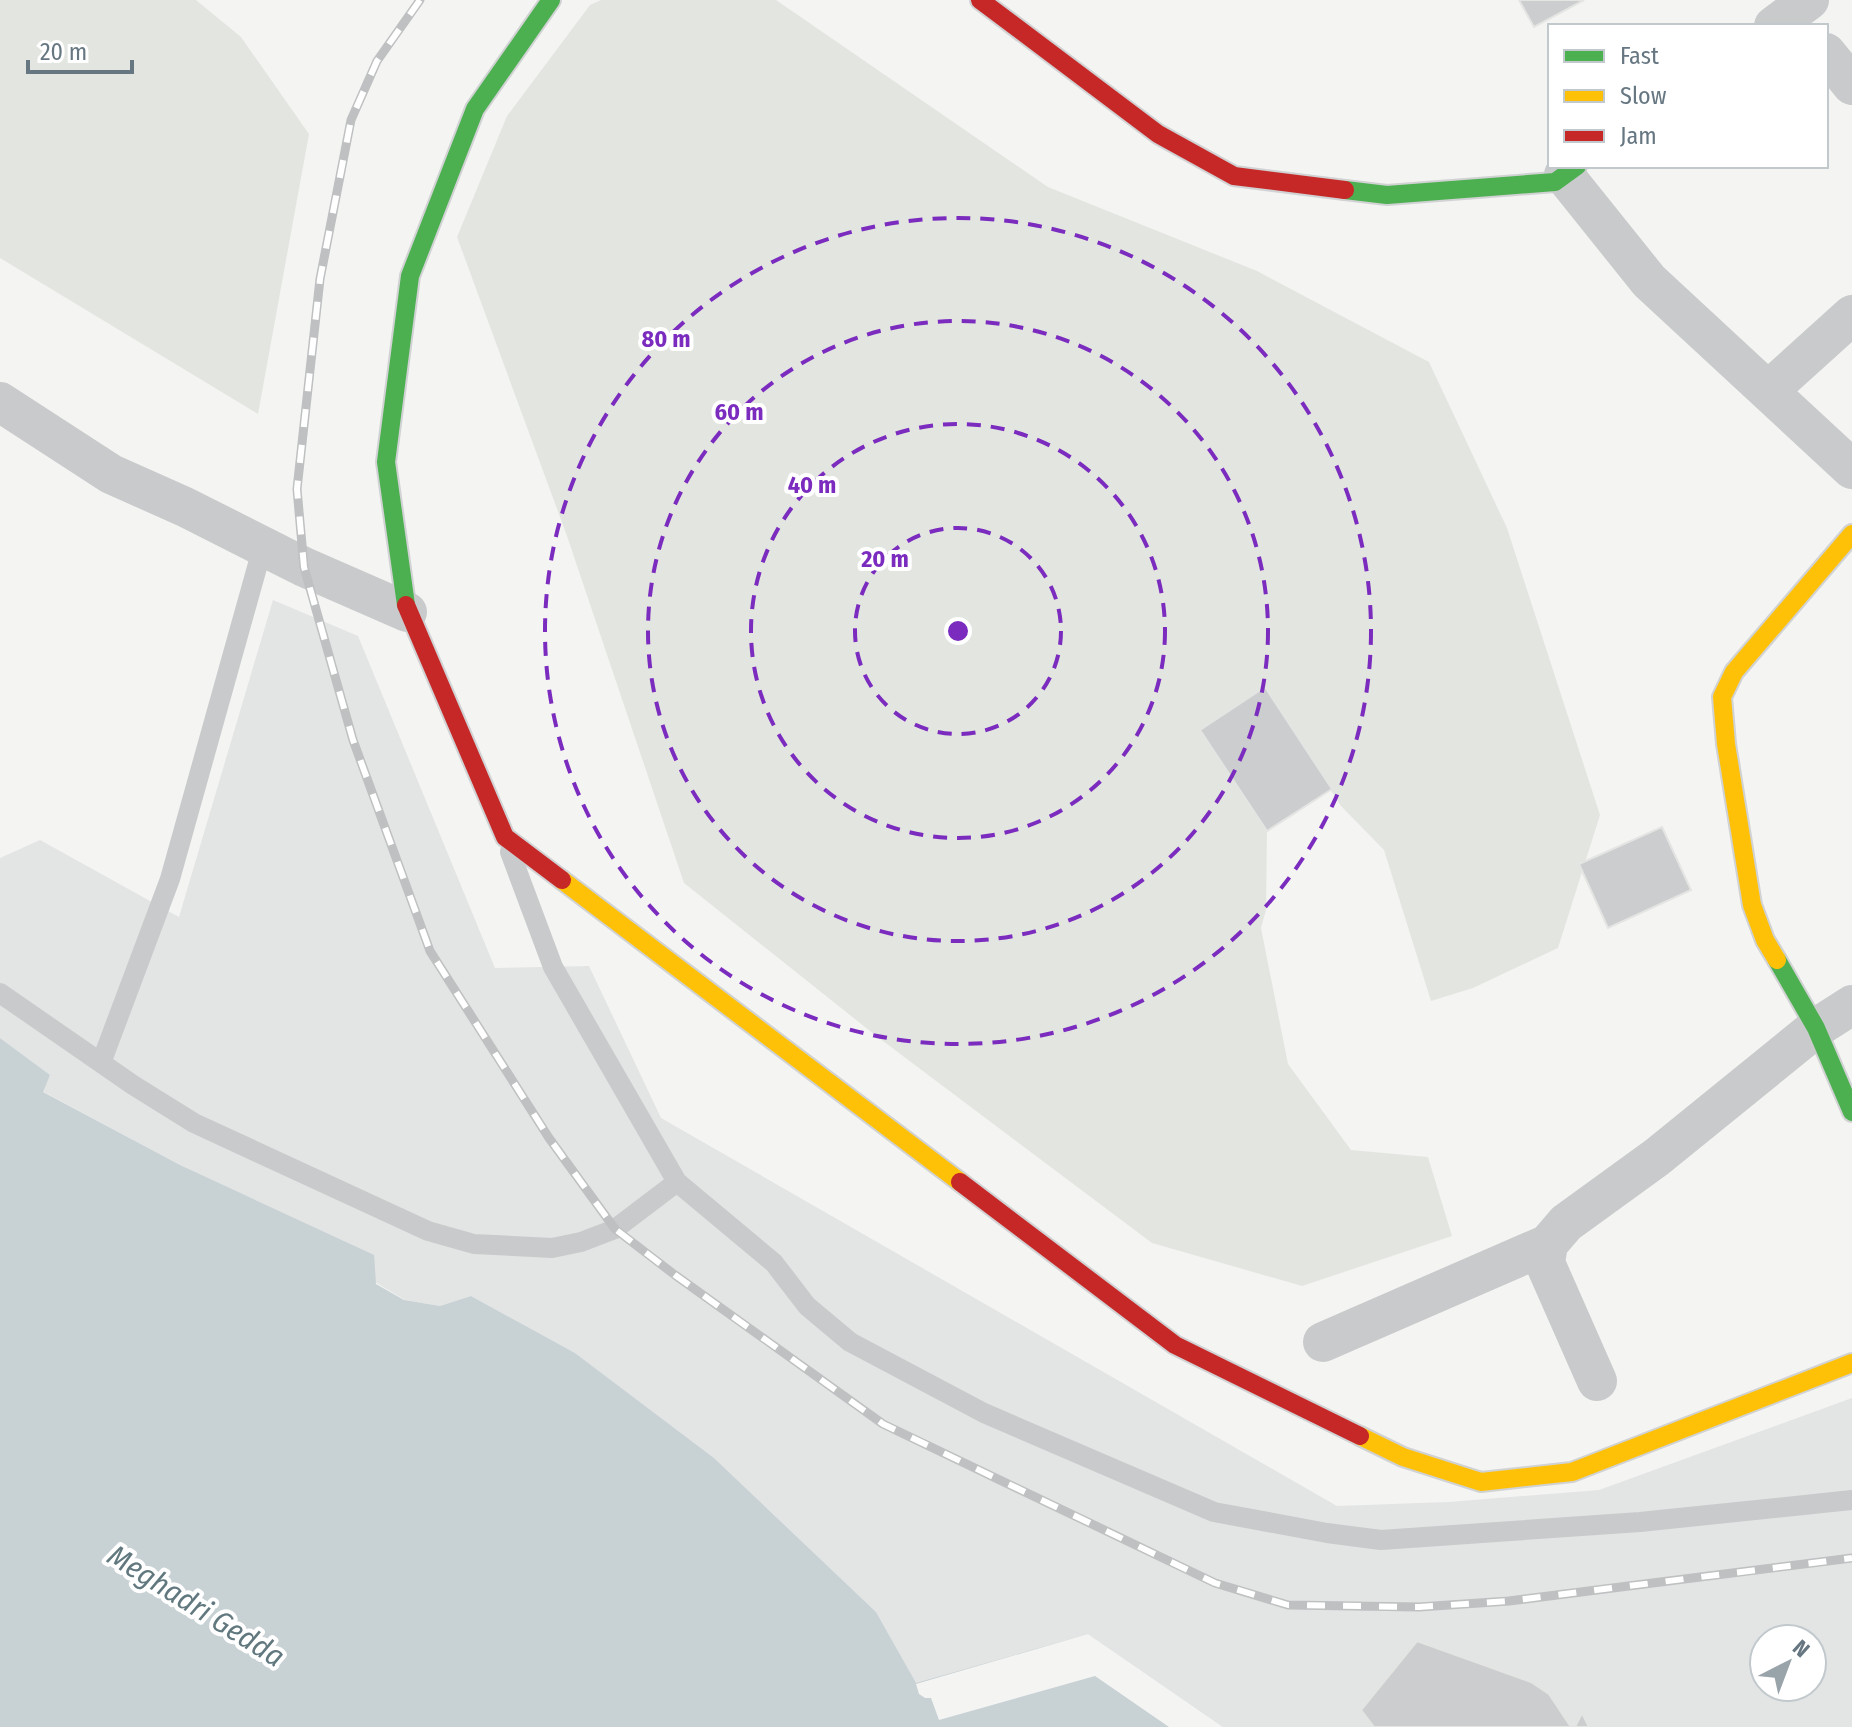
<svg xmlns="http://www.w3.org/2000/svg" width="1852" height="1727" font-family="'Fira Sans Condensed',sans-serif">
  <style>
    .built { fill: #e3e4e4; fill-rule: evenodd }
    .green { fill: #e3e6e0 }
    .water { fill: #c8d1d4 }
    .pier { fill: #f4f4f3 }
    .building { fill: #cbcdce; stroke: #e4e4e3; stroke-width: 2 }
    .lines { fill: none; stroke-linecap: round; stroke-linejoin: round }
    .fast-casing { stroke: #d1d2d3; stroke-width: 22 }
    .slow-casing { stroke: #d1d2d3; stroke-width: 22 }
    .jam-casing { stroke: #d1d2d3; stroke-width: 22 }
    .lane { stroke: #c9cacb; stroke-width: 20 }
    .street { stroke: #c9cacb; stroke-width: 40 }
    .fast { stroke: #4caf50; stroke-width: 18 }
    .slow { stroke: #ffc107; stroke-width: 18 }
    .jam { stroke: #c62828; stroke-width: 18 }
    .rail-casing { stroke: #bec0c1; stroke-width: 9 }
    .rail { stroke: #fff; stroke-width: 6; stroke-dasharray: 18; stroke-linecap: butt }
    .ring { fill: none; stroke: #7b2cbf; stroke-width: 4; stroke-dasharray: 14 10 }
    .labels { text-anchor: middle; stroke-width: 8; stroke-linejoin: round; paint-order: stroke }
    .water-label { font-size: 30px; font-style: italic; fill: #61787f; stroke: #fff }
    .centre { fill: #7b2cbf; stroke: #fff; stroke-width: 4 }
    .ring-label { font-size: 24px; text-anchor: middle; font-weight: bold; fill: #7b2cbf; stroke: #fff; stroke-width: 8; stroke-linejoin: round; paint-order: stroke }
  </style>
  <rect width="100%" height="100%" fill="#f4f4f3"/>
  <path class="built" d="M273,600L358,636L495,968L589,966L661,1118L1337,1506L1448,1502L1599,1490L1852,1398V1727H1223L1088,1634L916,1684L876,1612L714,1458L575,1353L471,1296L440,1306L405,1300L182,1166L42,1091L50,1075L0,1038V858L40,840L179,917ZM1764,1639H1812V1687H1764Z"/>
  <path class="green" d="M0,0H196L241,37L309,134L258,414L0,258Z
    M601,0H776L1048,187L1257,271L1429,362L1507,528L1600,815L1558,948L1473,988L1431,1001L1384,850L1341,806L1265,688L1200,730L1267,831L1266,910L1261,928L1288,1064L1351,1150L1428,1157L1452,1236L1302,1286L1152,1243L875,1035L684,883L567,536L457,237L507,116L590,5Z"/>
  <path class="water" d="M0,1038L50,1075L43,1092L182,1166L374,1255L376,1284L404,1300L440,1306L471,1296L575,1353L714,1458L876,1612L916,1683L1088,1634L1223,1727H0Z"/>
  <path class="pier" d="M1088,1634L1223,1727H1169L1095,1676L939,1720L931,1698H925L919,1694L916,1684Z"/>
  <path class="building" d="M1519,0H1584L1534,27Z
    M1265,687L1332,789L1267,831L1200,730Z
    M1662,827L1691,890L1608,928L1579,864Z
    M1417,1641L1531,1682L1549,1694L1571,1727H1374L1361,1710Z
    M1582,1713L1589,1727H1575Z"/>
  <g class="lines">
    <g class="fast-casing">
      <path id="fast" d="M1345,190L1387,195L1555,182L1577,166
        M406,605L386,462L410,276L475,109L551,0
        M1777,960L1816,1028L1852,1112"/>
    </g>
    <g class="slow-casing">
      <path id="slow" d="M562,880L960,1182
        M1777,960L1765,940L1752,905L1726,744L1722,697L1734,672L1852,534
        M1360,1436L1403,1457L1481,1482L1572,1472L1852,1363"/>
    </g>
    <g class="jam-casing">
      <path id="jam" d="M980,0L1158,134L1234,176L1345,190
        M406,605L505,837L562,880
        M960,1182L1175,1345L1360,1436"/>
    </g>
    <path class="lane" d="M510,852L553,967L677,1182L774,1263L807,1306L850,1342L984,1413L1214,1512L1327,1533L1381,1540L1640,1522L1852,1500
      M0,993L133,1085L194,1123L428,1231L474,1244L552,1248L581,1242L615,1229L677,1182
      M101,1063L170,879L263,546"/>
    <path class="street" d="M1774,26L1809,0
      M1826,53L1852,85
      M1564,175L1649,281L1852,469
      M1768,391L1852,315
      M0,402L111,474L185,507L304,567L407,612
      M1323,1342L1548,1244
      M1597,1381L1545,1263L1548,1244L1566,1223L1657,1157L1816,1028L1852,1005"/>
    <use href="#fast" class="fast"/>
    <use href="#slow" class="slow"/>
    <use href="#jam" class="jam"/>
    <g class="rail-casing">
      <path id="rail" d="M420,0L377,61L351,120L320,279L297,489L304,567L353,740L430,951L549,1138L615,1229L675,1275L883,1424L1215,1583L1288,1605L1419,1607L1509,1601L1852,1558"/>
    </g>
    <use href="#rail" class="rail"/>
  </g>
  <g class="ring">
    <circle cx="958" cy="631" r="103"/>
    <circle cx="958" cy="631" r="207"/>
    <circle cx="958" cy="631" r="310"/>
    <circle cx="958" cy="631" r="413"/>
  </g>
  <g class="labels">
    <g class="water-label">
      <text transform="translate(196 1606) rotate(32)" y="10">Meghadri Gedda</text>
    </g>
  </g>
  <circle cx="958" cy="631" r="12" class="centre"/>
  <g class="ring-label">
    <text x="666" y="347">80 m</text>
    <text x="739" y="420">60 m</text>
    <text x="812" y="493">40 m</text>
    <text x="885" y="567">20 m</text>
  </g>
  <rect x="1548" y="24" width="280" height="144" fill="#ffffff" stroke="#c2c9cd" stroke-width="2"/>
  <rect x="1564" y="50" width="40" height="12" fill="#4caf50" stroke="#c2c9cd" stroke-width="2"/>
  <text x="1620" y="64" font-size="24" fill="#667782">Fast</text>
  <rect x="1564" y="90" width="40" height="12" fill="#ffc107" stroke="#c2c9cd" stroke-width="2"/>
  <text x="1620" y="104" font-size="24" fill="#667782">Slow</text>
  <rect x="1564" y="130" width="40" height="12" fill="#c62828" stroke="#c2c9cd" stroke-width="2"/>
  <text x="1620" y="144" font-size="24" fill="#667782">Jam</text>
  <g transform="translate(1788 1663) rotate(42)"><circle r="38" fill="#ffffff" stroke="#c2c9cd" stroke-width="2"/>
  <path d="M0-6L14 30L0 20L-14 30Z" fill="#98a3aa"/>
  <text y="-12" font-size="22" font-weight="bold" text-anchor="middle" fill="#667782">N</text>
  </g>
  <path d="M28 60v12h104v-12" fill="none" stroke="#667782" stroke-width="4"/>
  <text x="40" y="60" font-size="24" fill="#667782" stroke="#ffffff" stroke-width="6" paint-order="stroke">20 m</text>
</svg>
